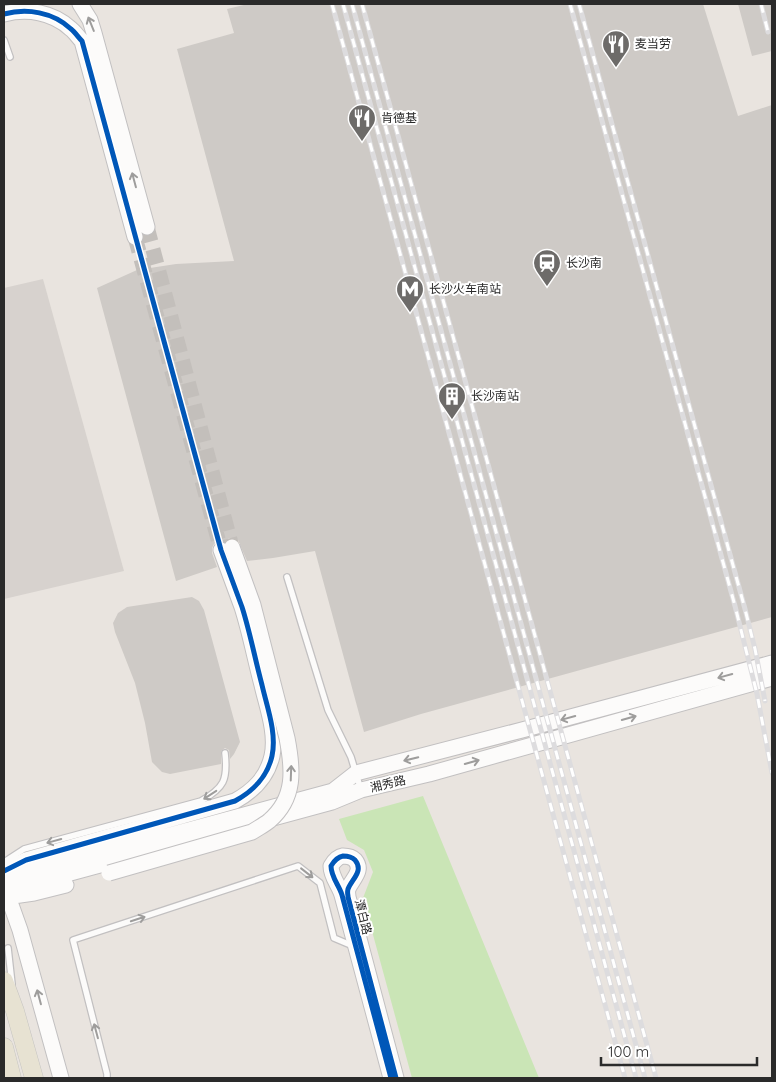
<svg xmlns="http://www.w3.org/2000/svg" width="776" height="1082" font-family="Quicksand,'Noto Sans SC',sans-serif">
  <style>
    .green { fill: #cae5b6 }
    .plaza { fill: #d7d2ce }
    .building { fill: #cecac6 }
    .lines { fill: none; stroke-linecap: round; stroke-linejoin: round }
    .secondary-tunnel { stroke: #c3bfbb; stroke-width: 15; stroke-dasharray: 15 8; stroke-linecap: butt }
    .lane-casing { stroke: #c2c0c1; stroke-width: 8 }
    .secondary-casing { stroke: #c2c0c1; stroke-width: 17 }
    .primary-casing { stroke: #c4c3c1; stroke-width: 19 }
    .lane { stroke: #fcfbfa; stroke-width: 5.5 }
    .secondary { stroke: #fcfbfa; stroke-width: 15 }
    .primary { stroke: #e7e2d2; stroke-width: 18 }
    .rail-casing { stroke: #dddcde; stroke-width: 5 }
    .rail { stroke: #fff; stroke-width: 3; stroke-dasharray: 9; stroke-linecap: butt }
    .secondary-bridge-casing { stroke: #c2c0c1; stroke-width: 17; stroke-linecap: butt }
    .secondary-bridge { stroke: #fcfbfa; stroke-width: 15 }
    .cycleway-casing { stroke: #fff; stroke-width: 8 }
    .cycleway { stroke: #0057b8; stroke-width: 5 }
    .oneway { stroke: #9e9d9c }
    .labels { text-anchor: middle; stroke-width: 4; stroke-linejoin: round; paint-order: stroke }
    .poi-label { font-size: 12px; fill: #2a2a2a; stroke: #fff; text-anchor: start }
    .street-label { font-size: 12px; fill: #2a2a2a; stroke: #fff }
  </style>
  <rect width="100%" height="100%" fill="#e9e4df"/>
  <path class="green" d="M423,796L539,1078H412L363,898L373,872L364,850L347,840L339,819Z"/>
  <path class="plaza" d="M43,279L124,571L4,599V288Z"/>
  <path class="building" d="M248,4H703L738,116L772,105V617L421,714L364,732L315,551L273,558L247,561L238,540L234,538H229L224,542L217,541L214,544L212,548V553L217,567L176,581L97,288L137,270L176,264L234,261L177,49L234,33L227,9Z
    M738,4H772V51L752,56Z
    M192,597L199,601L204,610L240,742L234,754L230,759L229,750L225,748L221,751V764L170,774L162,772L152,762L145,723L135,683L115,632L113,623L118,613L127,607Z"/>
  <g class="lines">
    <path class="secondary-tunnel" d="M147,227L232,547
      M135,237L221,550"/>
    <g class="lane-casing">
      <path id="lane" d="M4,40L10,57
        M287,577L328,710L351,757L361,790
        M4,862L24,849L201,801C224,788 228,780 225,753
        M8,948L12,984
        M107,1078V1074L73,940L298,866L320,883L334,938L353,946"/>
    </g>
    <g class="secondary-casing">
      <path id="secondary" d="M80,4L90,20L94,33L147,227
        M4,14C27,8 53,12 71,29C75,32 78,37 82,41L135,237
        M4,871L26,860L235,801C253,791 267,778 272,756C277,733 267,707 262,685C255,659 250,632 242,607C235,588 228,569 221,550
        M4,880L333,791L356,773L522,730L772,663
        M4,885L20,930L61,1078
        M4,891L332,802L361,790L429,774L772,678
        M13,896L34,893L66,885
        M391,1078L342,895C339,885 331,877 331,866C334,861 337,857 343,856C347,856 352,857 355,860C364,871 352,879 348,889C347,893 348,894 348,897L396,1078"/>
    </g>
    <g class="primary-casing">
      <path id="primary" d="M4,981L15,1011L34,1078
        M4,1047L12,1078"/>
    </g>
    <use href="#lane" class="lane"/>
    <use href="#secondary" class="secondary"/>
    <use href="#primary" class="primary"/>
    <g class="rail-casing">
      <path id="rail" d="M332,4L625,1078
        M343,4L636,1078
        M352,4L645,1078
        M362,4L656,1078
        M570,4L735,606L757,694L772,773
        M579,4L745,609L755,649L765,701
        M761,4L768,32"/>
    </g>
    <use href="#rail" class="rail"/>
    <g class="secondary-bridge-casing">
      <path id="secondary-bridge" d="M109,873L252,832C258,828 264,825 269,821C296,798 293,769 287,738L253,605L232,547"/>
    </g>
    <use href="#secondary-bridge" class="secondary-bridge"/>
    <g class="cycleway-casing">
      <path id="cycleway" d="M4,14C27,8 53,12 71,29C75,32 78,37 82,41L221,550C228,569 235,588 242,607C250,632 255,659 262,685C267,707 277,733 272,756C267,778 253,791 235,801L26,860L4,871
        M391,1078L342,895C339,885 331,877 331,866C334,861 337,857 343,856C347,856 352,857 355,860C364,871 352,879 348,889C347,893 348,894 348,897L396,1078"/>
    </g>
    <use href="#cycleway" class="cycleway"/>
  </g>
  <defs><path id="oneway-shaft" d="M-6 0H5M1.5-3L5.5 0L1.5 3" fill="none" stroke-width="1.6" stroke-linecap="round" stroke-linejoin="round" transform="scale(1.25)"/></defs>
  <g class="oneway">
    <use href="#oneway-shaft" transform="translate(91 24) rotate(-112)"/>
    <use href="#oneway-shaft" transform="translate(134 180) rotate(-105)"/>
    <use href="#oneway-shaft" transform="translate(725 676) rotate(165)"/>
    <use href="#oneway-shaft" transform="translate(568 718) rotate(165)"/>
    <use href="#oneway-shaft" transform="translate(629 718) rotate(-16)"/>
    <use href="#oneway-shaft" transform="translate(411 759) rotate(166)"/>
    <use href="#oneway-shaft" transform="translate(472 762) rotate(-16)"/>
    <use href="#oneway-shaft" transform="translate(291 773) rotate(-88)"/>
    <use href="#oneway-shaft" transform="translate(210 795) rotate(147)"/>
    <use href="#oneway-shaft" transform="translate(54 841) rotate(165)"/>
    <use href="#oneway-shaft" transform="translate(307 873) rotate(38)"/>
    <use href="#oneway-shaft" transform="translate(138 919) rotate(-18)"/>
    <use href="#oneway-shaft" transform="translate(39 997) rotate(-105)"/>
    <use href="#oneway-shaft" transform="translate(96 1031) rotate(-105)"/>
  </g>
  <defs>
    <g id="restaurant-pin" transform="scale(1.4375)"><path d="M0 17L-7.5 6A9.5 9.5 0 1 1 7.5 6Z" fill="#6d6b69" stroke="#fff"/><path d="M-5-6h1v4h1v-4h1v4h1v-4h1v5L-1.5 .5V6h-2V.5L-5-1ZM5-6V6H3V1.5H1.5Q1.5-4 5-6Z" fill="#fff"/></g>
    <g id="station-pin" transform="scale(1.4375)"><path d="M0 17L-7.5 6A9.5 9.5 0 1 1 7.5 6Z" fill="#6d6b69" stroke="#fff"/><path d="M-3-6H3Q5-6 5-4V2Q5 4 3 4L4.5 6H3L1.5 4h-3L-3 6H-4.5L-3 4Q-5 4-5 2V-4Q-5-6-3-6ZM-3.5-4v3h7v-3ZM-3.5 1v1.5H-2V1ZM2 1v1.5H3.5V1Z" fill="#fff"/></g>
    <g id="metro-pin" transform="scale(1.4375)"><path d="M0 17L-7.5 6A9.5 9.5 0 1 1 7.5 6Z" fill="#6d6b69" stroke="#fff"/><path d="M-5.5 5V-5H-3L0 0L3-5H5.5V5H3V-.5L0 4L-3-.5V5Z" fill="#fff"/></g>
    <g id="building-pin" transform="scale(1.4375)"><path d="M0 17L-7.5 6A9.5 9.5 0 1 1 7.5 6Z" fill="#6d6b69" stroke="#fff"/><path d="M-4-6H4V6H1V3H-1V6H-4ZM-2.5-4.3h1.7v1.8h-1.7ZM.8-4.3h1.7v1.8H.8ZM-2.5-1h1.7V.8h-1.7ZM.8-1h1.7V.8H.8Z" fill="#fff"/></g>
  </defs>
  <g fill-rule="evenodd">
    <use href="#restaurant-pin" x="616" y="44"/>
    <use href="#restaurant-pin" x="362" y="118"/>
    <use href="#station-pin" x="547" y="263"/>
    <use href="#metro-pin" x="410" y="289"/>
    <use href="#building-pin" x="452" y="396"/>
  </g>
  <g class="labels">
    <g class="poi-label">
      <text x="635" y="48">麦当劳</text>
      <text x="381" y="122">肯德基</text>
      <text x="566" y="267">长沙南</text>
      <text x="429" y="293">长沙火车南站</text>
      <text x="471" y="400">长沙南站</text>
    </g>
    <g class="street-label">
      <text transform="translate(388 784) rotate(-13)" y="4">湘秀路</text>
      <text transform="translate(363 917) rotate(76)" y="4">潭白路</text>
    </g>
  </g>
  <rect width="776" height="1082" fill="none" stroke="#2a2a2a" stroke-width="10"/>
  <path d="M601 1057v8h156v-8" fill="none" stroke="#2a2a2a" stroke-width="2.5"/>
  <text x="608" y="1057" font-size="15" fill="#2a2a2a" stroke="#ffffff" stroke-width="4" paint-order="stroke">100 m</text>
</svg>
